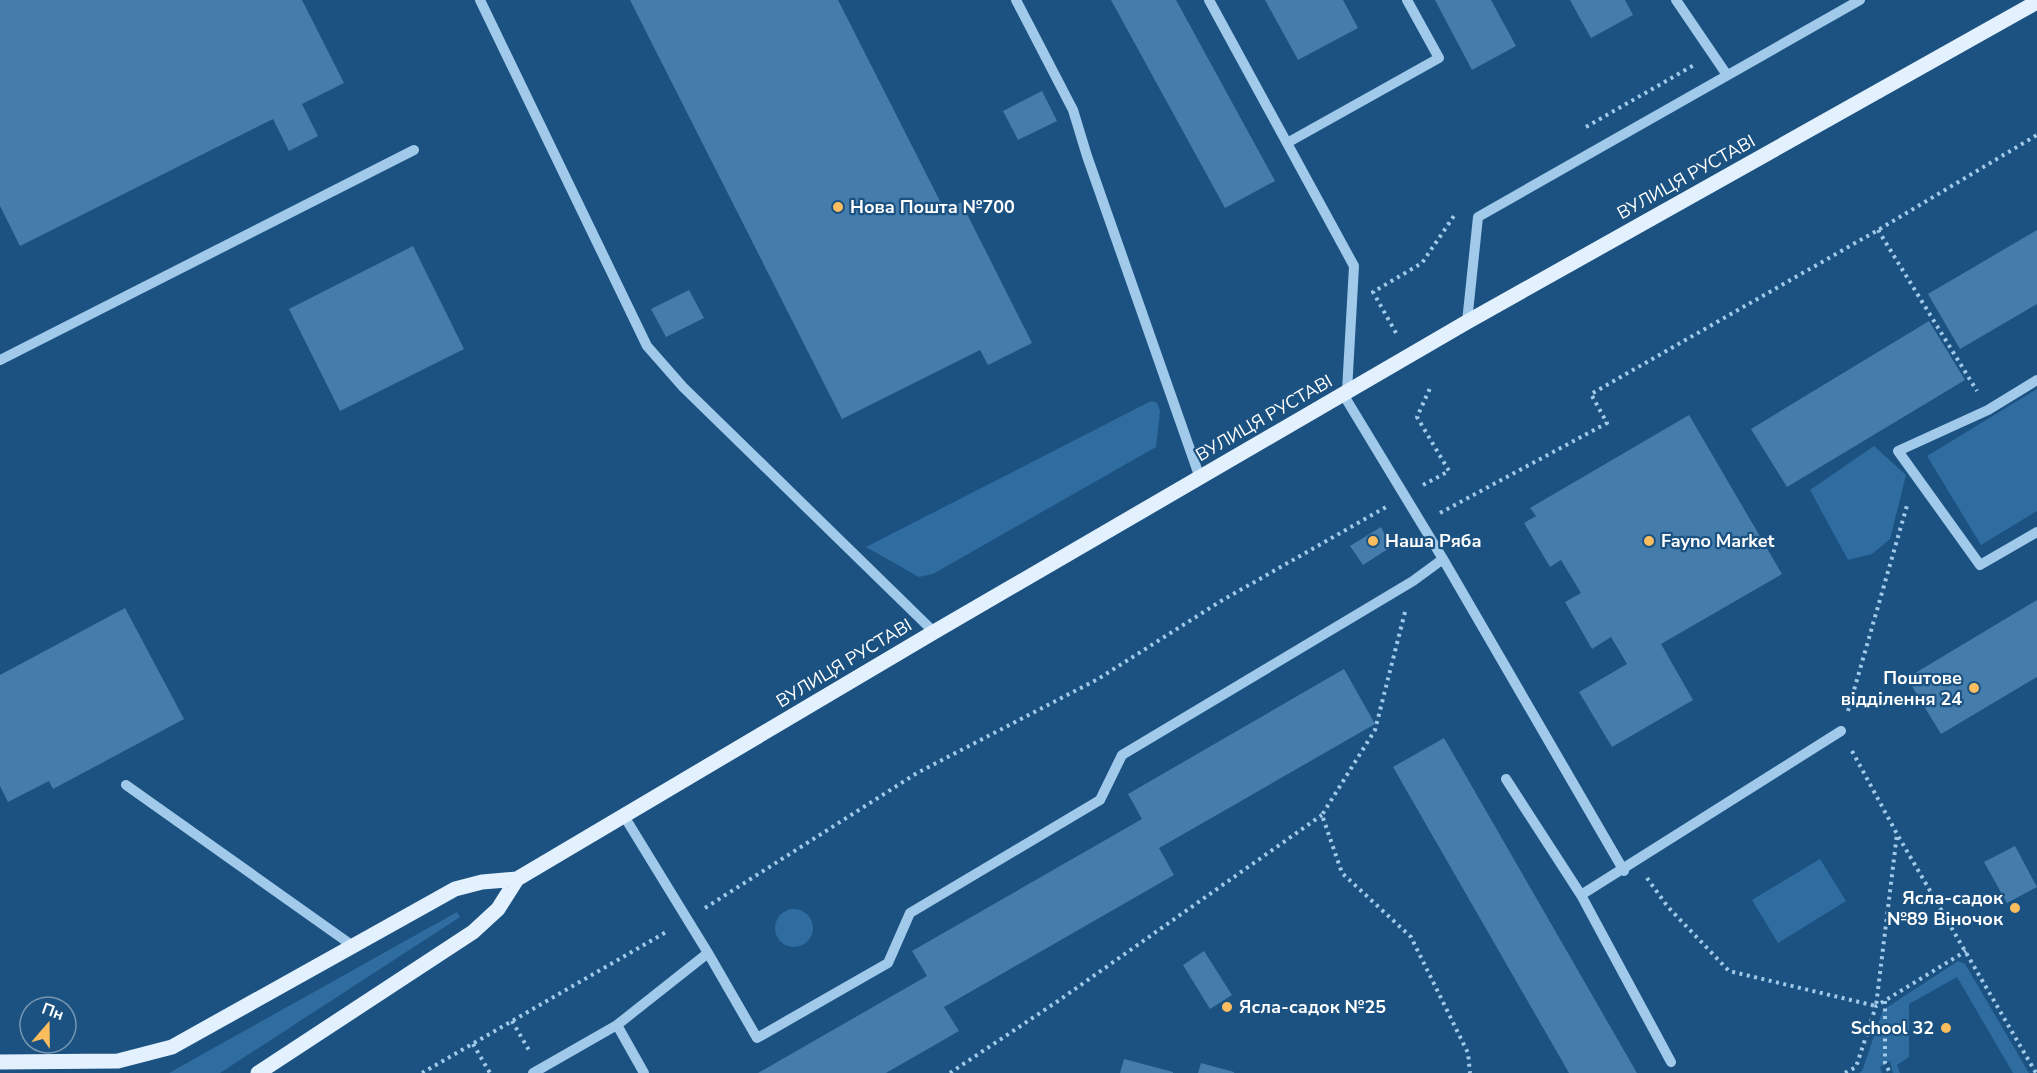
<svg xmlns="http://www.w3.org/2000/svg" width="2037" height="1073" font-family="'Nunito Sans',sans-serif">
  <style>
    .green { fill: #2f6ca0 }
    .building { fill: #447cab }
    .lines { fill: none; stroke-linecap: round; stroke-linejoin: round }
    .path { stroke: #a0c9ea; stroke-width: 4; stroke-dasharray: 3 4.5; stroke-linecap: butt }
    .minor { stroke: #a0c9ea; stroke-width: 10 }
    .major { stroke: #e3f1fe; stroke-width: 15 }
    .poi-dot { fill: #fbbd5d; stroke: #1b5281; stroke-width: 2 }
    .labels { text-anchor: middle; stroke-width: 4.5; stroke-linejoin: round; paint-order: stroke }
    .street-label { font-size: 18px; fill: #fff; stroke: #1b5281 }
    .poi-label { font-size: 18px; font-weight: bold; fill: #fff; stroke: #1b5281; text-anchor: start }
  </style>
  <rect width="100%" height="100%" fill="#1b5281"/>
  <path class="green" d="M2037,389V511L1981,545L1927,456Z
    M1151,401L1157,403L1160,411L1156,447L933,574L919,577L866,547Z
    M1874,446L1906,475L1890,539L1872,554L1848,560L1810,490Z
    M1820,859L1846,901L1778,943L1752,900Z
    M775 928a19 19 0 1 1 38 0a19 19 0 1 1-38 0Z
    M457,912L460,917L220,1073H169Z
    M1958,961L1965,964L2029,1073H2013L1957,977L1909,1004V1057L1897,1065L1900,1073H1893L1890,1061L1880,1067L1882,1073H1859L1862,1071L1883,1010Z"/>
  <path class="building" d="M0,0H302L344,83L302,104L318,136L289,151L273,119L20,246L0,206Z
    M630,0H838L945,211L961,202L1032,343L988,365L980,350L842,419Z
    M1111,0H1176L1275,181L1225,208Z
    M1265,0H1343L1358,28L1298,60Z
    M1435,0H1491L1516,46L1472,70Z
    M1570,0H1625L1633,15L1591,38Z
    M1042,91L1057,121L1018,140L1003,111Z
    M2037,230V304L1960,349L1928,294Z
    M413,246L464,349L340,411L289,309Z
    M689,290L704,318L666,337L651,309Z
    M1929,321L1965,380L1787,487L1751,429Z
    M1689,415L1782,574L1661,644L1693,700L1612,747L1579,692L1627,664L1611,637L1592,649L1565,602L1581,593L1561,560L1550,567L1524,523L1536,516L1530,508Z
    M1381,527L1391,547L1363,565L1350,546Z
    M2037,600V677L1941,734L1907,678Z
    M125,608L184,719L53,789L49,781L8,802L0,786V675Z
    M1344,669L1375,724L1159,848L1174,875L944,1007L959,1031L886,1073H758L927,976L912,951L1142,819L1128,794Z
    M1444,738L1637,1073H1569L1393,767Z
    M2015,846L2037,887L2007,903L1984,862Z
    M1204,951L1232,995L1210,1009L1183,965Z
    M1124,1059L1173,1072V1073H1120Z
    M1201,1063L1234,1072V1073H1198Z"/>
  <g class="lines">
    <path class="path" d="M1586,127L1694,65
      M1878,230L1977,391
      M1396,333L1373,292L1422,263L1456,213
      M1423,485L1449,471L1417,417L1431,386
      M1440,513L1607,423L1591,394L1878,230L2037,135
      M1405,612L1375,730L1322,815L1342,873L1411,937L1468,1053L1470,1073
      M1848,711L1908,502
      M1852,751L1897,834L2036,1073
      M1647,878L1668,907L1729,971L1876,1006L1897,834
      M705,908L917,773L1098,679L1221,601L1386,507
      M1885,1001V1063L1890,1073
      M512,1021L530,1052
      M473,1044L490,1073
      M422,1073L668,931
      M950,1073L1058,1001L1322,815
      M1845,1073L1856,1067L1876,1006L1966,951"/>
    <path class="minor" d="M480,0L647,346L683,387L934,632
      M1016,0L1073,110L1087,156L1200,478
      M1209,0L1354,266L1347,391
      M1676,0L1727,75
      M1287,143L1439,58L1407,0
      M1467,322L1478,217L1860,0
      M0,360L414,150
      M2037,380L1988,410L1898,451L1980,565L2037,532
      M1443,559L1624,871
      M1506,779L1581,895L1671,1062
      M126,785L353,946
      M624,816L708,953L617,1025L644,1073
      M1581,895L1841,731
      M708,953L757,1038L888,963L910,913L1100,800L1122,755L1413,581L1443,559L1343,394
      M533,1073L617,1025"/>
    <path class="major" d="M0,1062L118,1061L172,1047L455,889L482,882L517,879L934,632L1467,322L2037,2
      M258,1073L473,932L498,909L517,879"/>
  </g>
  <g class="poi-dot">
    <circle cx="838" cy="207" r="6"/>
    <circle cx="1373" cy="541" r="6"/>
    <circle cx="1649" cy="541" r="6"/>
    <circle cx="1974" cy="688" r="6"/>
    <circle cx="2015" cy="908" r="6"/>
    <circle cx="1227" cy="1007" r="6"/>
    <circle cx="1946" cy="1028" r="6"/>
  </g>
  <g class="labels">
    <g class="street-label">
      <text transform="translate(1686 177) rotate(-29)" y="6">ВУЛИЦЯ РУСТАВІ</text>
      <text transform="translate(1264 418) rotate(-30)" y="6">ВУЛИЦЯ РУСТАВІ</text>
      <text transform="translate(844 663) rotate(-31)" y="6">ВУЛИЦЯ РУСТАВІ</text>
    </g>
    <g class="poi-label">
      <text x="850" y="213">Нова Пошта №700</text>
      <text x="1385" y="547">Наша Ряба</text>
      <text x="1661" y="547">Fayno Market</text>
      <text x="1962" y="684" text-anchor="end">Поштове<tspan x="1962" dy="21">відділення 24</tspan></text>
      <text x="2003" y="904" text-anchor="end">Ясла-садок<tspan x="2003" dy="21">№89 Віночок</tspan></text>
      <text x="1239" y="1013">Ясла-садок №25</text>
      <text x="1934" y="1034" text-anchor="end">School 32</text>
    </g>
  </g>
  <g transform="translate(48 1025) rotate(20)"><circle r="28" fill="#1b5281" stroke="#7697b3" stroke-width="1.5"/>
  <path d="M0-4.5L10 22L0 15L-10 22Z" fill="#fbbd5d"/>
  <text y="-9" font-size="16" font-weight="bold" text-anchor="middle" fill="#ffffff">Пн</text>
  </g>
</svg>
